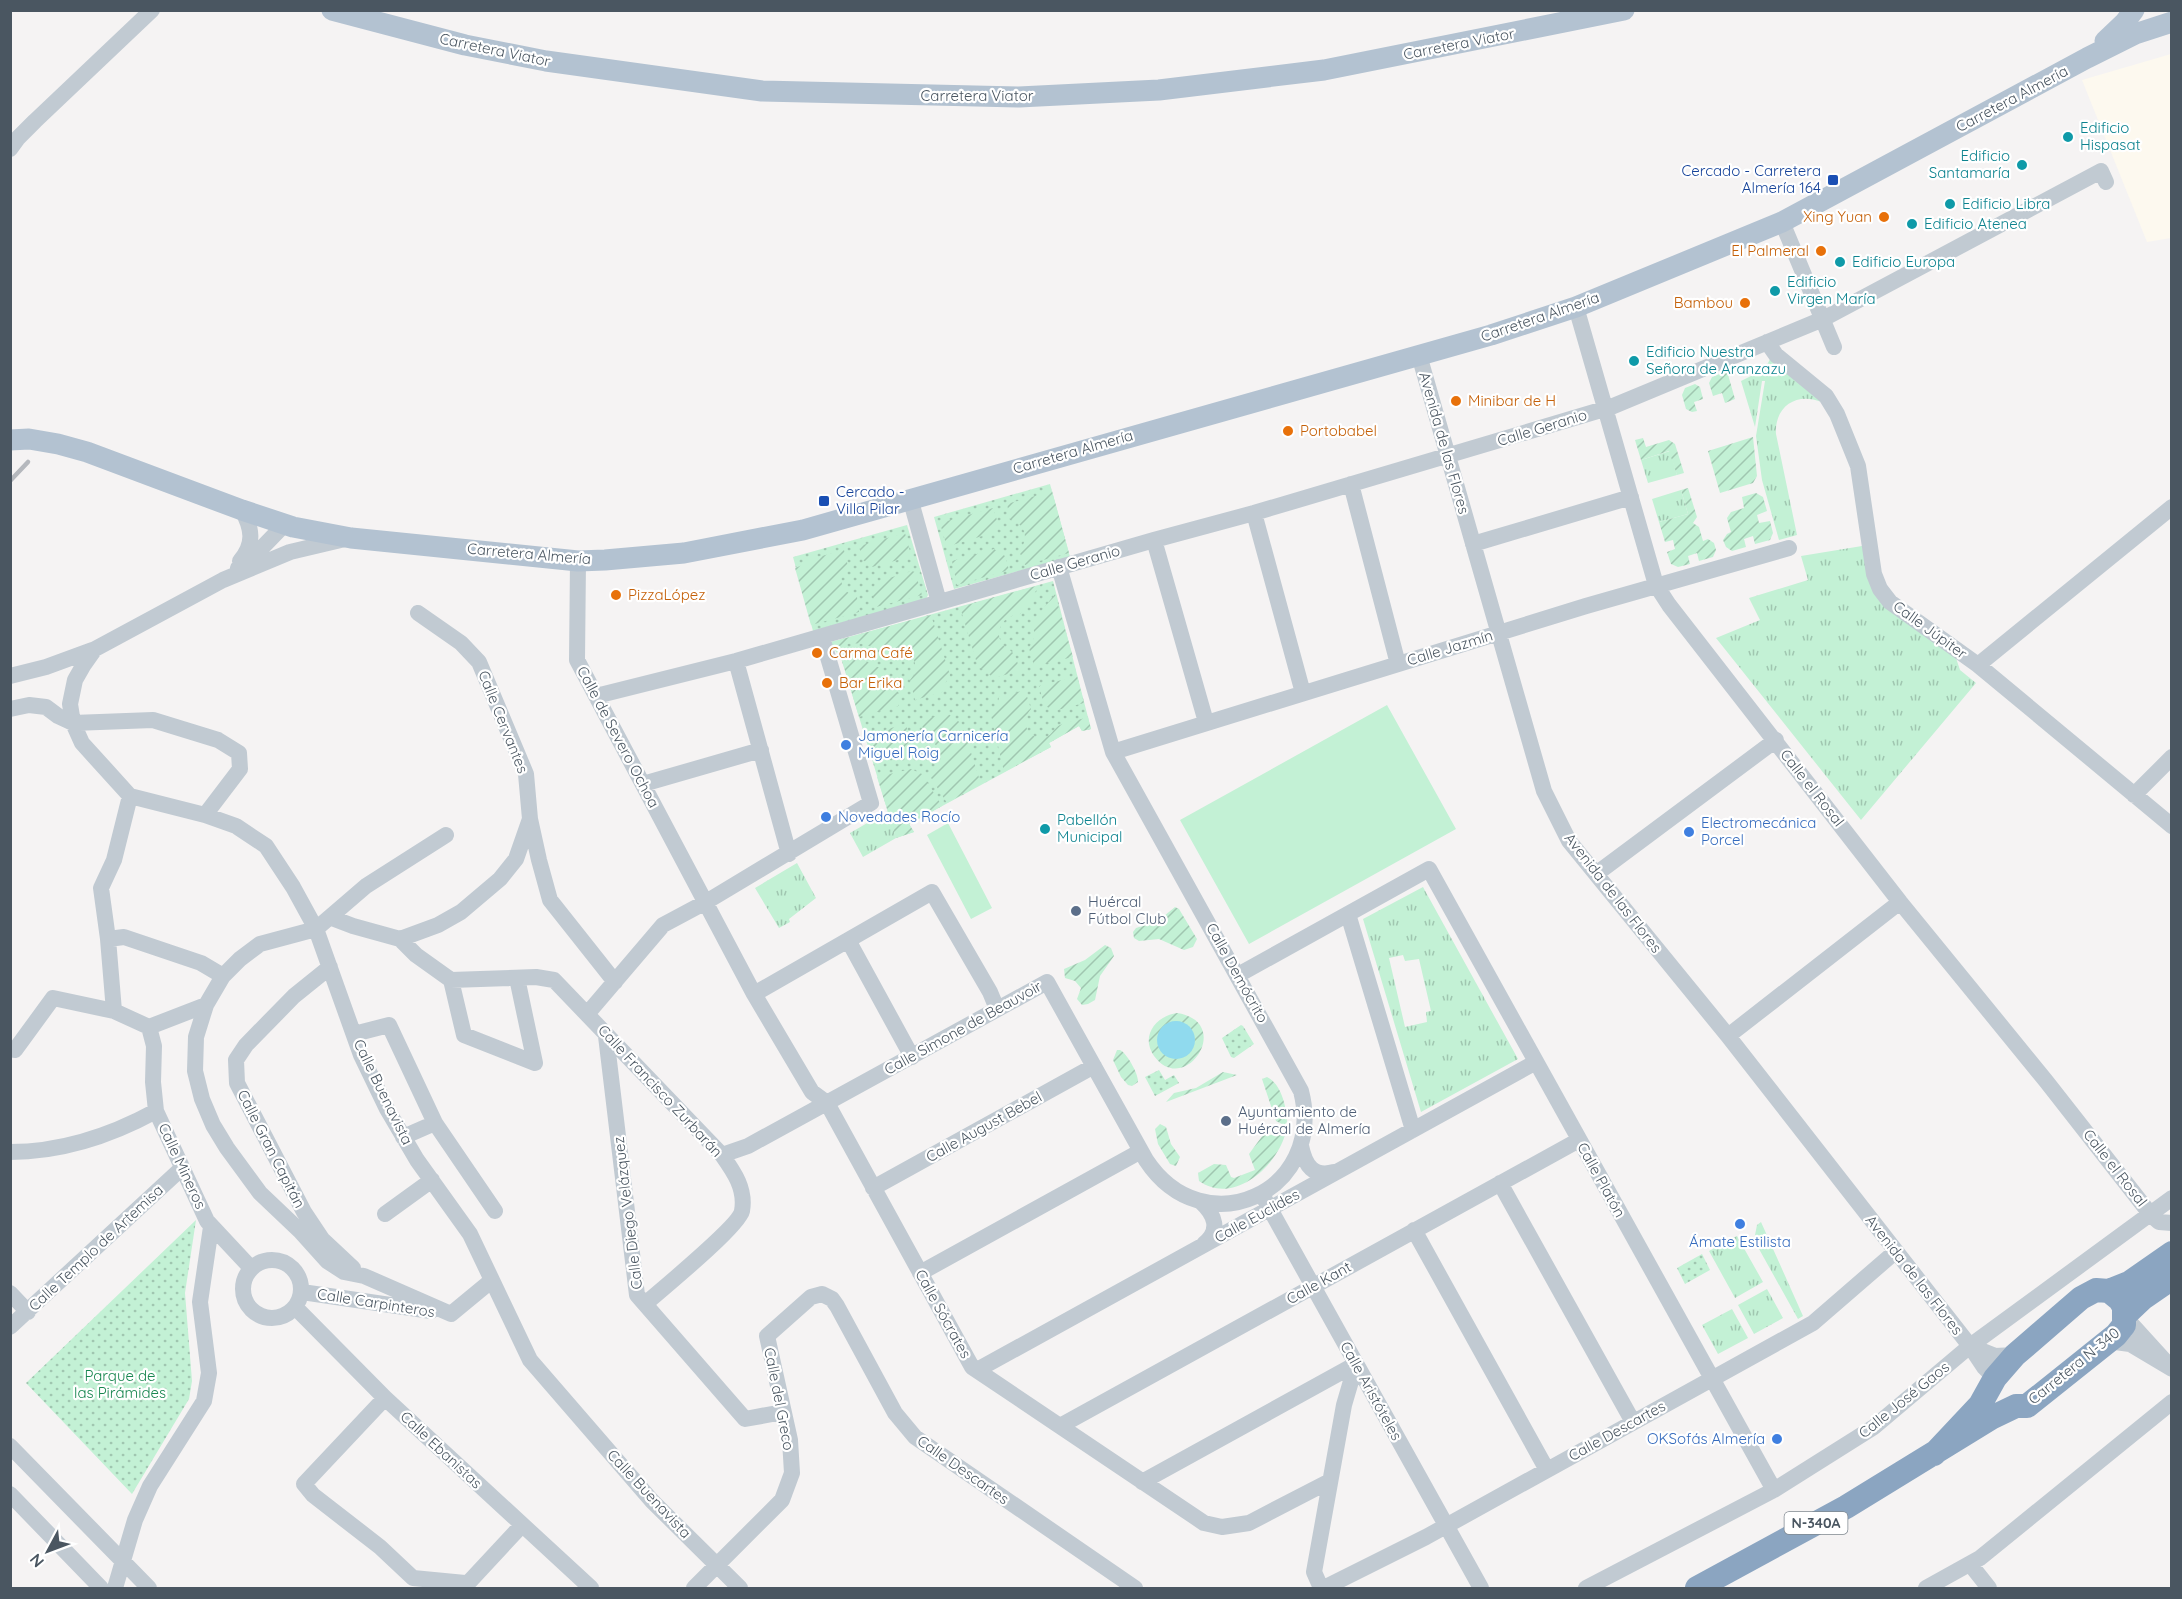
<svg xmlns="http://www.w3.org/2000/svg" width="2182" height="1599" font-family="Quicksand,sans-serif">
  <style>
    .commercial { fill: #fdf9ef }
    .grass { fill: url(#grass-tufts); fill-rule: evenodd }
    .park { fill: url(#park-dots) }
    .garden { fill: url(#garden-furrows) }
    .pitch { fill: #c3f1d5 }
    .water { fill: #90daee }
    .lines { fill: none; stroke-linecap: round; stroke-linejoin: round }
    .minor { stroke: #c1cad2; stroke-width: 16 }
    .major { stroke: #b3c2d1; stroke-width: 21 }
    .highway { stroke: #8ba5c1; stroke-width: 24 }
    .rail { stroke: #b5b8bd; stroke-width: 4.5 }
    .culture-dot { fill: #0f9aa8; stroke: #fff; stroke-width: 2 }
    .transit-dot { fill: #1a4fb4; stroke: #fff; stroke-width: 2 }
    .food-dot { fill: #e8710a; stroke: #fff; stroke-width: 2 }
    .shop-dot { fill: #3f7fe0; stroke: #fff; stroke-width: 2 }
    .service-dot { fill: #5c6f8a; stroke: #fff; stroke-width: 2 }
    .labels { text-anchor: middle; stroke-width: 4.5; stroke-linejoin: round; paint-order: stroke }
    .shield { fill: #fff; stroke: #808990; stroke-width: 1.5 }
    .shield-label { font-size: 14px; font-weight: bold; fill: #4a5661 }
    .street-label { font-size: 15px; fill: #4a5661; stroke: #fff }
    .culture-label { font-size: 15px; fill: #0d838f; stroke: #fff; text-anchor: start }
    .transit-label { font-size: 15px; fill: #164399; stroke: #fff; text-anchor: end }
    .food-label { font-size: 15px; fill: #c56008; stroke: #fff; text-anchor: start }
    .shop-label { font-size: 15px; fill: #366cbe; stroke: #fff; text-anchor: start }
    .service-label { font-size: 15px; fill: #4e5e75; stroke: #fff; text-anchor: start }
    .park-label { font-size: 15px; fill: #17864f; stroke: #fff }
  </style>
  <defs>
    <pattern id="grass-tufts" width="24" height="20" patternUnits="userSpaceOnUse" patternTransform="scale(1.5)"><rect width="24" height="20" fill="#c3f1d5"/><path d="M3 7l-1-3M5 7V3M7 7l1-3M15 17l-1-3M17 17v-4M19 17l1-3" fill="none" stroke="#a0c6b0"/></pattern>
    <pattern id="park-dots" width="8" height="8" patternUnits="userSpaceOnUse" patternTransform="scale(1.5)"><rect width="8" height="8" fill="#c3f1d5"/><path d="M2 2h.1M6 6h.1" fill="none" stroke="#a0c6b0" stroke-width="1.8" stroke-linecap="round"/></pattern>
    <pattern id="garden-furrows" width="10" height="10" patternUnits="userSpaceOnUse" patternTransform="scale(1.5)"><rect width="10" height="10" fill="#c3f1d5"/><path d="M-1 1l2-2M0 10L10 0M9 11l2-2" fill="none" stroke="#a0c6b0"/></pattern>
  </defs>
  <rect width="100%" height="100%" fill="#f5f3f3"/>
  <path class="commercial" d="M2171,54V238L2147,242L2082,80Z"/>
  <path class="grass" d="M1771,357L1823,403C1798,391 1774,406 1776,434L1797,535L1779,540L1762,480L1756,436L1765,381H1762L1755,427L1741,381L1765,369Z
    M1670,451L1677,475L1648,483L1641,460Z
    M1681,490L1688,514L1659,522L1652,499Z
    M1862,546L1870,577L1956,658L1960,670L1976,683L1861,820L1716,638L1760,620L1749,598L1808,580L1801,556Z
    M888,811L896,838L863,857L850,833Z
    M797,863L816,898L789,919L790,922L779,928L755,888Z
    M1423,887L1518,1059L1421,1112L1363,919ZM1403,955L1405,961L1419,959L1431,1011L1426,1012L1427,1022L1405,1027L1389,958Z
    M1761,1222L1803,1316L1798,1319L1754,1240L1757,1225Z
    M1737,1236L1763,1282L1735,1298L1709,1251Z
    M1767,1289L1783,1318L1754,1334L1738,1305Z
    M1732,1309L1748,1338L1718,1354L1702,1325Z"/>
  <path class="park" d="M1050,484L1070,557L954,589L934,517Z
    M907,525L928,595L926,599L813,631L793,557Z
    M1053,581L1091,729L1082,731L1079,726L1049,743L1051,747L909,824L914,832L896,838L841,658L833,648L831,642Z
    M1241,1025L1243,1026L1254,1044L1234,1058L1231,1057L1222,1038Z
    M1159,1070L1165,1080L1174,1075L1179,1083L1155,1096L1145,1077Z
    M196,1220L185,1293L192,1381L189,1399L132,1494L26,1383Z
    M1702,1254L1710,1270L1685,1284L1677,1268Z"/>
  <path class="garden" d="M1727,371L1735,399L1725,403L1722,393L1713,396L1709,383L1712,377Z
    M1695,384L1700,387L1703,399L1694,402L1697,411L1692,412L1686,409L1682,395L1685,388Z
    M1753,437L1757,476L1753,483L1720,493L1708,451Z
    M1643,438L1646,447L1669,440L1675,444L1684,473L1677,475L1669,451L1641,460L1635,440Z
    M1688,488L1697,517L1693,523L1699,527L1703,541L1708,539L1714,543L1716,550L1713,557L1699,561L1697,553L1688,556L1690,564L1678,567L1671,564L1667,552L1675,549L1673,540L1665,542L1659,522L1688,514L1681,490Z
    M1052,491L1069,553L1025,565L1019,551C1030,538 1025,524 1010,519L1007,504Z
    M1756,493L1763,497L1767,511L1757,515L1759,523L1770,521L1773,533L1770,540L1755,544L1753,536L1744,539L1746,547L1732,551L1726,547L1723,540L1727,534L1731,532L1727,518L1731,512L1744,508L1742,497Z
    M993,508L998,523L989,534L949,546L946,544L940,523Z
    M905,533L911,555L909,557L872,567L863,560L859,546Z
    M994,549L1005,556L1009,570L957,585L952,561Z
    M844,550L848,566C835,577 842,593 857,597L859,612L811,625L795,568L808,563L807,560Z
    M912,571L915,572L922,595L876,607L872,593L876,582Z
    M1040,585L1020,614C1005,615 993,629 1002,644C1005,648 1010,649 1013,653C1017,658 1018,665 1020,671L993,678L986,671L978,667L960,607Z
    M1055,594L1073,657L1034,666L1029,648C1034,640 1037,633 1031,624Z
    M931,615L950,675L943,687L942,692L915,700L910,680C917,671 917,663 910,653L899,649L887,652L863,644L851,643L833,648L831,642Z
    M849,655L880,668L883,677L895,685L900,702L898,706L859,717L841,657Z
    M1077,676L1084,703L1054,711L1044,705L1039,686Z
    M1025,690L1031,709C1022,719 1024,737 1041,738C1052,738 1052,729 1060,725C1068,721 1080,720 1088,717L1091,729L1082,731L1079,726L1049,743L1051,747L1004,772L991,715L997,709L999,697Z
    M947,713L962,724L981,784L947,803L928,773C946,766 944,745 926,739L921,722V720Z
    M904,724L906,725L911,744L906,753L878,762L876,761L869,735Z
    M911,769L922,774L942,806L909,824L914,832L896,838L877,777Z
    M1175,907L1179,909L1197,939L1193,947L1184,950L1159,939L1139,941L1134,938L1133,932L1136,928L1158,921Z
    M1105,945L1111,948L1114,956L1100,976L1095,1000L1088,1004L1082,1005L1077,999L1081,988L1075,981L1065,978L1064,969L1085,960Z
    M1177,1013C1235,1022 1185,1098 1154,1056C1140,1036 1156,1016 1177,1013Z
    M1117,1050H1120C1127,1053 1139,1075 1138,1082L1132,1086L1128,1085L1121,1077L1113,1060Z
    M1223,1072L1237,1075L1166,1102L1174,1093L1196,1088Z
    M1267,1077C1281,1083 1287,1108 1287,1122L1284,1125L1276,1121L1262,1079Z
    M1160,1124L1166,1127L1171,1144L1180,1157L1176,1166L1170,1164L1158,1144L1155,1129Z
    M1277,1131L1285,1135C1275,1168 1233,1205 1199,1181L1198,1173L1214,1164L1226,1165L1231,1177L1234,1178L1255,1170L1249,1154L1263,1135H1271Z"/>
  <path class="pitch" d="M1387,705L1456,829L1249,944L1180,820Z
    M948,823L992,908L971,919L927,835Z"/>
  <path class="water" d="M1157 1040a19 19 0 1 1 38 0a19 19 0 1 1-38 0Z"/>
  <g class="lines">
    <path class="minor" d="M10,149L18,138L35,121L152,10
      M1782,222L1834,347
      M1576,307L1656,585L1669,605L1900,902L2046,1081L2151,1215L2159,1222L2172,1223
      M1767,342L1776,355L1826,396L1837,414L1858,466L1874,574L1880,589L1890,602L1978,665L2172,826
      M1419,355L1544,791L1569,841L1728,1036L1970,1346L1984,1367L1995,1378
      M1351,484L1398,664
      M910,498L939,602
      M1254,513L1303,693
      M1154,540L1206,722
      M1473,544L1631,497
      M240,561C255,544 252,528 242,510
      M578,561L577,660L754,994L812,1092L827,1103L972,1367L1204,1523L1222,1527L1249,1523L1330,1481
      M238,568L256,554L285,524
      M95,649L83,666L75,680L70,704L73,723L82,743L130,796L205,815L236,826L266,846L293,887L316,929L361,1055L387,1109L417,1160L470,1234L530,1360L652,1501L740,1588
      M736,661L789,854
      M1978,665L2172,507
      M10,676L46,667L95,649L223,580L290,552L345,539
      M596,696L736,661L1154,540L1254,513L1611,407L1823,319L2101,171L2106,182
      M10,709L29,705L46,707L58,716L73,723L153,720L218,740L239,753L240,769L205,815
      M1113,752L1586,606L1789,548
      M643,784L761,750
      M2134,795L2172,757
      M530,819L539,860L550,900L615,982
      M446,835L366,886L316,929L260,944L240,959L223,976L206,1005L196,1037L195,1071L202,1099L213,1125L227,1148L260,1193L300,1231L327,1261L344,1272L364,1276L451,1314
      M1596,874L1776,740
      M1348,914L1413,1130
      M332,918L353,926L400,939L438,925L461,912L500,879L516,859L530,819L526,774L479,662L461,643L418,613
      M108,939L124,937L201,963L223,976
      M400,939L416,955L451,980L536,977L554,980L722,1155C734,1172 746,1189 742,1211C739,1226 661,1290 645,1304
      M848,940L912,1057
      M330,967L294,996L246,1045L236,1060L237,1083L304,1212L322,1239L353,1268
      M1238,975L1429,869L1774,1490
      M451,980L464,1035L535,1063L517,978
      M754,994L932,892L990,992L997,1009
      M114,1011L108,939L101,888L114,860L130,796
      M588,1013L663,925L706,902L871,803L822,637
      M149,1027L206,1005
      M354,1034L389,1025L435,1123L495,1211
      M606,1036L637,1295L745,1419L783,1412
      M1728,1036L1900,902
      M15,1050L53,998L114,1011L149,1027L154,1046L153,1082L156,1111L207,1221L251,1268
      M403,1137L435,1123
      M1301,1146C1305,1165 1313,1178 1334,1172
      M10,1152C61,1152 112,1135 156,1111
      M722,1155L748,1146L1047,982L1146,1160C1204,1248 1327,1192 1301,1091L1113,752L1059,567
      M1500,1183L1633,1422
      M873,1188L1094,1066
      M1265,1200L1481,1588
      M1201,1202C1215,1215 1221,1230 1204,1244
      M385,1214L432,1180
      M1414,1230L1547,1470
      M243 1289a29 29 0 1 1 58 0a29 29 0 1 1-58 0Z
      M920,1273L1141,1151
      M302,1292L431,1311
      M10,1293L28,1312
      M295,1307L385,1398L591,1588
      M451,1314L491,1281
      M2124,1316L2164,1360
      M10,1327L182,1168
      M2108,1341L2130,1344L2172,1369
      M1970,1346L1995,1356L2015,1355
      M977,1370L1536,1062
      M385,1398L304,1484L313,1495L380,1547L413,1578L465,1583L470,1581L522,1525
      M1060,1426L1579,1140
      M10,1446L149,1588
      M1142,1482L1356,1364
      M10,1494L101,1588
      M1970,1564L1989,1588
      M115,1588L135,1520L150,1486L204,1401L209,1373L200,1302L211,1227
      M694,1588L782,1500L792,1473L790,1440L767,1336L811,1297L822,1294L832,1299L837,1306L895,1413L915,1437L1135,1588
      M1321,1588L1314,1572L1344,1405L1356,1364
      M1324,1588L1426,1537L1813,1323L1895,1252
      M1586,1588L1774,1490L1874,1427L1970,1346L2172,1198
      M1926,1588L1980,1558L2172,1402"/>
    <path class="major" d="M332,10L465,45L546,61L762,91L1019,97L1159,90L1324,70L1624,10
      M2105,41L2125,22L2134,10
      M10,440L29,439L58,444L87,452L242,510L293,527L351,538L578,561L605,560L684,553L803,530L1491,335L1576,307L1782,222L2087,58L2135,34L2172,22"/>
    <path class="highway" d="M2109,1291L2129,1283L2172,1253
      M2124,1316L2143,1298L2172,1278
      M1697,1588L1846,1507L1991,1418L2016,1406H2027L2116,1335L2124,1325V1307L2120,1300L2109,1291L2096,1290L2081,1298L2015,1355L1995,1378L1980,1405L1934,1454"/>
    <path class="rail" d="M10,481L28,462"/>
  </g>
  <g class="culture-dot">
    <circle cx="2068" cy="137" r="6"/>
    <circle cx="2022" cy="165" r="6"/>
    <circle cx="1950" cy="204" r="6"/>
    <circle cx="1912" cy="224" r="6"/>
    <circle cx="1840" cy="262" r="6"/>
    <circle cx="1775" cy="291" r="6"/>
    <circle cx="1634" cy="361" r="6"/>
    <circle cx="1045" cy="829" r="6"/>
  </g>
  <g class="transit-dot">
    <rect x="1827" y="174" width="12" height="12" rx="3"/>
    <rect x="818" y="495" width="12" height="12" rx="3"/>
  </g>
  <g class="food-dot">
    <circle cx="1884" cy="217" r="6"/>
    <circle cx="1821" cy="251" r="6"/>
    <circle cx="1745" cy="303" r="6"/>
    <circle cx="1456" cy="401" r="6"/>
    <circle cx="1288" cy="431" r="6"/>
    <circle cx="616" cy="595" r="6"/>
    <circle cx="817" cy="653" r="6"/>
    <circle cx="827" cy="683" r="6"/>
  </g>
  <g class="shop-dot">
    <circle cx="846" cy="745" r="6"/>
    <circle cx="826" cy="817" r="6"/>
    <circle cx="1689" cy="832" r="6"/>
    <circle cx="1740" cy="1224" r="6"/>
    <circle cx="1777" cy="1439" r="6"/>
  </g>
  <g class="service-dot">
    <circle cx="1076" cy="911" r="6"/>
    <circle cx="1226" cy="1121" r="6"/>
  </g>
  <g class="labels">
    <rect class="shield" x="1784.5" y="1512" width="63" height="22" rx="4.5"/>
    <g class="shield-label">
      <text x="1816" y="1528">N-340A</text>
    </g>
    <g class="street-label">
      <text transform="translate(1459 44) rotate(-11)" y="5">Carretera Viator</text>
      <text transform="translate(495 50) rotate(12)" y="5">Carretera Viator</text>
      <text x="977" y="101">Carretera Viator</text>
      <text transform="translate(2012 99) rotate(-28)" y="5">Carretera Almería</text>
      <text transform="translate(1540 317) rotate(-19)" y="5">Carretera Almería</text>
      <text transform="translate(1542 428) rotate(-17)" y="5">Calle Geranio</text>
      <text transform="translate(1444 443) rotate(74)" y="5">Avenida de las Flores</text>
      <text transform="translate(1073 452) rotate(-16)" y="5">Carretera Almería</text>
      <text transform="translate(529 554) rotate(5)" y="5">Carretera Almería</text>
      <text transform="translate(1075 563) rotate(-16)" y="5">Calle Geranio</text>
      <text transform="translate(1930 630) rotate(36)" y="5">Calle Júpiter</text>
      <text transform="translate(1450 648) rotate(-17)" y="5">Calle Jazmín</text>
      <text transform="translate(503 722) rotate(68)" y="5">Calle Cervantes</text>
      <text transform="translate(618 737) rotate(62)" y="5">Calle de Severo Ochoa</text>
      <text transform="translate(1812 788) rotate(52)" y="5">Calle el Rosal</text>
      <text transform="translate(1613 893) rotate(52)" y="5">Avenida de las Flores</text>
      <text transform="translate(1237 973) rotate(61)" y="5">Calle Demócrito</text>
      <text transform="translate(963 1028) rotate(-29)" y="5">Calle Simone de Beauvoir</text>
      <text transform="translate(660 1091) rotate(47)" y="5">Calle Francisco Zurbarán</text>
      <text transform="translate(383 1092) rotate(64)" y="5">Calle Buenavista</text>
      <text transform="translate(984 1127) rotate(-29)" y="5">Calle August Bebel</text>
      <text transform="translate(271 1149) rotate(63)" y="5">Calle Gran Capitán</text>
      <text transform="translate(182 1166) rotate(65)" y="5">Calle Mineros</text>
      <text transform="translate(2115 1168) rotate(52)" y="5">Calle el Rosal</text>
      <text transform="translate(1601 1180) rotate(61)" y="5">Calle Platón</text>
      <text transform="translate(628 1213) rotate(-97)" y="5">Calle Diego Velázquez</text>
      <text transform="translate(1257 1216) rotate(-29)" y="5">Calle Euclides</text>
      <text transform="translate(96 1248) rotate(-43)" y="5">Calle Templo de Artemisa</text>
      <text transform="translate(1914 1275) rotate(52)" y="5">Avenida de las Flores</text>
      <text transform="translate(1319 1283) rotate(-29)" y="5">Calle Kant</text>
      <text transform="translate(376 1303) rotate(9)" y="5">Calle Carpinteros</text>
      <text transform="translate(943 1314) rotate(61)" y="5">Calle Sócrates</text>
      <text transform="translate(2074 1366) rotate(-39)" y="5">Carretera N-340</text>
      <text transform="translate(1371 1391) rotate(61)" y="5">Calle Aristóteles</text>
      <text transform="translate(779 1399) rotate(79)" y="5">Calle del Greco</text>
      <text transform="translate(1904 1400) rotate(-39)" y="5">Calle José Gaos</text>
      <text transform="translate(1617 1431) rotate(-29)" y="5">Calle Descartes</text>
      <text transform="translate(441 1450) rotate(43)" y="5">Calle Ebanistas</text>
      <text transform="translate(963 1470) rotate(35)" y="5">Calle Descartes</text>
      <text transform="translate(649 1494) rotate(47)" y="5">Calle Buenavista</text>
    </g>
    <g class="culture-label">
      <text x="2080" y="133">Edificio<tspan x="2080" dy="17">Hispasat</tspan></text>
      <text x="2010" y="161" text-anchor="end">Edificio<tspan x="2010" dy="17">Santamaría</tspan></text>
      <text x="1962" y="209">Edificio Libra</text>
      <text x="1924" y="229">Edificio Atenea</text>
      <text x="1852" y="267">Edificio Europa</text>
      <text x="1787" y="287">Edificio<tspan x="1787" dy="17">Virgen María</tspan></text>
      <text x="1646" y="357">Edificio Nuestra<tspan x="1646" dy="17">Señora de Aranzazu</tspan></text>
      <text x="1057" y="825">Pabellón<tspan x="1057" dy="17">Municipal</tspan></text>
    </g>
    <g class="transit-label">
      <text x="1821" y="176">Cercado - Carretera<tspan x="1821" dy="17">Almería 164</tspan></text>
      <text x="836" y="497" text-anchor="start">Cercado -<tspan x="836" dy="17">Villa Pilar</tspan></text>
    </g>
    <g class="food-label">
      <text x="1872" y="222" text-anchor="end">Xing Yuan</text>
      <text x="1809" y="256" text-anchor="end">El Palmeral</text>
      <text x="1733" y="308" text-anchor="end">Bambou</text>
      <text x="1468" y="406">Minibar de H</text>
      <text x="1300" y="436">Portobabel</text>
      <text x="628" y="600">PizzaLópez</text>
      <text x="829" y="658">Carma Café</text>
      <text x="839" y="688">Bar Erika</text>
    </g>
    <g class="shop-label">
      <text x="858" y="741">Jamonería Carnicería<tspan x="858" dy="17">Miguel Roig</tspan></text>
      <text x="838" y="822">Novedades Rocío</text>
      <text x="1701" y="828">Electromecánica<tspan x="1701" dy="17">Porcel</tspan></text>
      <text x="1740" y="1247" text-anchor="middle">Ámate Estilista</text>
      <text x="1765" y="1444" text-anchor="end">OKSofás Almería</text>
    </g>
    <g class="service-label">
      <text x="1088" y="907">Huércal<tspan x="1088" dy="17">Fútbol Club</tspan></text>
      <text x="1238" y="1117">Ayuntamiento de<tspan x="1238" dy="17">Huércal de Almería</tspan></text>
    </g>
    <g class="park-label">
      <text x="120" y="1381">Parque de<tspan x="120" dy="17">las Pirámides</tspan></text>
    </g>
  </g>
  <rect width="2182" height="1599" fill="none" stroke="#4a5661" stroke-width="24"/>
  <g transform="translate(48 1551) rotate(229)" stroke="#ffffff" stroke-width="4.5" paint-order="stroke">
  <path d="M0-4.5L10 22L0 15L-10 22Z" fill="#4a5661"/>
  <text y="-9" font-size="16" font-weight="bold" text-anchor="middle" fill="#4a5661">N</text>
  </g>
</svg>
